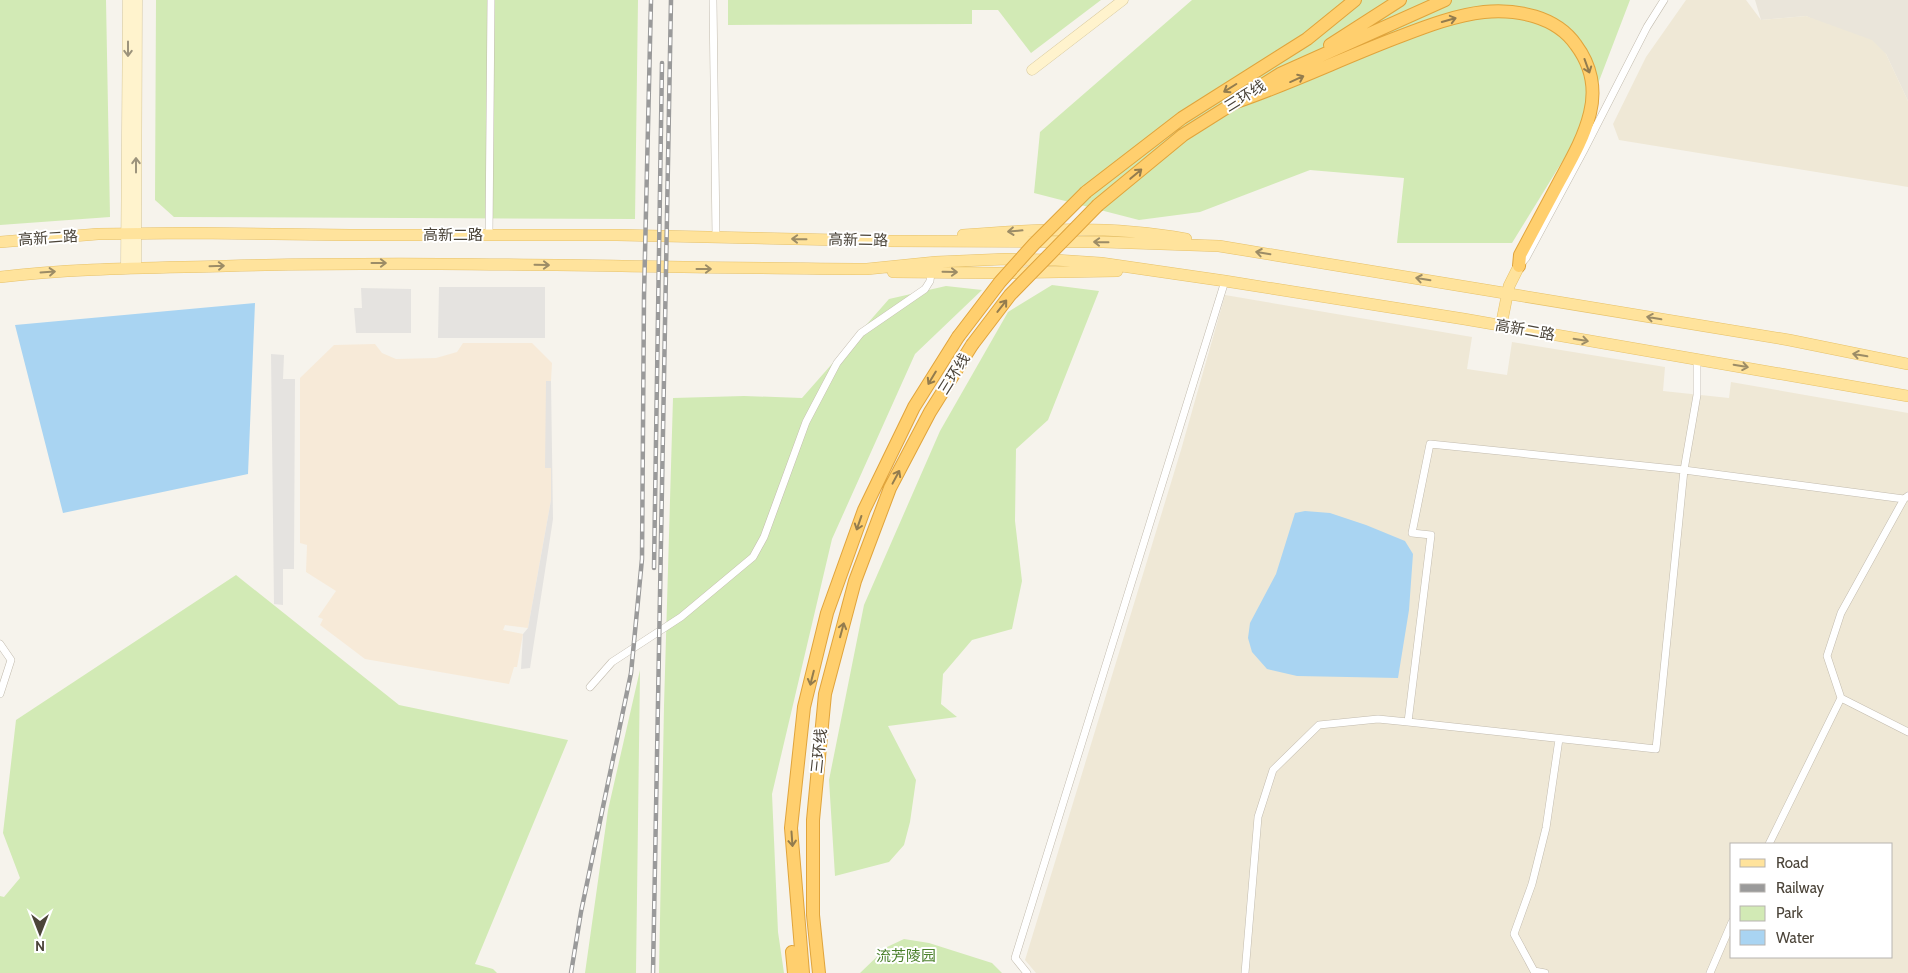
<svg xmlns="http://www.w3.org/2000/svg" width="1908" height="973" font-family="Cabin,'Noto Sans SC',sans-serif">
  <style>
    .residential { fill: #eae5da }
    .commercial { fill: #f7ead8 }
    .education { fill: #efe8d6; fill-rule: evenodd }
    .green { fill: #d2eab5 }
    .parking { fill: #e5e3e0 }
    .water { fill: #a9d4f2 }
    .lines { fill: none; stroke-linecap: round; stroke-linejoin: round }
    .street-casing { stroke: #c2bbae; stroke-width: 8 }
    .secondary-casing { stroke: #d6c79b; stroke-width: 11 }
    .primary-casing { stroke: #e6c16a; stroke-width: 12 }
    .highway-casing { stroke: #e0a43c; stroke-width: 14 }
    .street { stroke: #fff; stroke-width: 7 }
    .secondary { stroke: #fff3cd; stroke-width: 10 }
    .primary { stroke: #ffe39c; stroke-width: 11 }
    .highway { stroke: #ffcf6e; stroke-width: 12 }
    .rail-casing { stroke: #9a9a9a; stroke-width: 4.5 }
    .rail { stroke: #fff; stroke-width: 2.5; stroke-dasharray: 8; stroke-linecap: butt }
    .highway-bridge-casing { stroke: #e0a43c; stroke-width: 14; stroke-linecap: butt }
    .highway-bridge { stroke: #ffcf6e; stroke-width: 12 }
    .oneway { stroke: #937c4e }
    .oneway2 { stroke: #9c937c }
    .oneway3 { stroke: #9c8c66 }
    .labels { text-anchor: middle; stroke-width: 4; stroke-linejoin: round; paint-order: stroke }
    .street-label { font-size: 15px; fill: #4b4439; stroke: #fff }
    .park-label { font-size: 15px; fill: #4a7f2a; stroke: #fff }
  </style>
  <rect width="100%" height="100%" fill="#f6f3ec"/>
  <path class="residential" d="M1755,0H1908V101L1886,54L1806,16L1761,20Z"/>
  <path class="commercial" d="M463,343H532L552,363L551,381H546V468H551V500L528,628L505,625L503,630L523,634L517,667H514L509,684L365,659L320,625L323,619L318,617L336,591L306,572L307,545L300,543V378L334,345L375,344L382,353L396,359L436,358L457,352Z"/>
  <path class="education" d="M1686,0H1746L1761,20L1806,16L1872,40L1886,54L1908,101V187L1619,140L1613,124L1646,57Z
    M1225,295L1472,337L1467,369L1507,375L1512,342L1665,367L1663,391L1729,398L1731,382L1908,413V973H1036L1025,960L1181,450ZM1732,844H1892V957H1732Z"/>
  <path class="green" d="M0,0H106L110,217L0,225Z
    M156,0H638L635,219L174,217L155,200Z
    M728,0H1101L1031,53L998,10H972V24L728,25Z
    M1192,0H1630L1578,136L1512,243H1397L1404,178L1310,170L1200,212L1139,220L1034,193L1040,132Z
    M1052,285L1099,291L1048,420L1016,449L1015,521L1022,581L1012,629L972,640L943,674L941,704L957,717L888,726L916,780L910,822L904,845L889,862L835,876L829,780L864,605L940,431L1008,312Z
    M946,286L982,290L915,354L832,539L772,794L778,932L784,973H659L664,706L673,398L744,396L802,398L889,299Z
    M236,575L399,705L568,740L475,964L493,969L497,973H0V896L4,897L20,878L3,833L16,720Z
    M640,670L636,973H585L608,810Z
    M904,939L929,943L992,963L1002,973H860L887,947Z"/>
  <path class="parking" d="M439,287H545V338H438Z
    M361,288L411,289V333H356L354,308H362Z
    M271,354L284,355L283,379H295L294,569H283V605L274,604Z
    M546,381H551L553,519L530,668L521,669L523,634L528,628L551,500V468H545Z"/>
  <path class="water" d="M255,303L248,474L63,513L15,325Z
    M1305,511L1330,513L1366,525L1405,541L1413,554L1409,610L1398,678L1297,676L1267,669L1252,652L1248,638L1250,623L1276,574L1295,513Z"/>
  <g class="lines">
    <g class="street-casing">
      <path id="street" d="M713,0L716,237
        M489,235L491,0
        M1521,264L1526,258L1584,150L1647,27L1664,0
        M1697,359V395L1684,470L1656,749L1408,722L1431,535L1412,533L1430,444L1684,470L1904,499
        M1908,496L1904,499L1841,613L1827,656L1841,698L1908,732
        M0,644L11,660L0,694
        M590,687L612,662L681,617L753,557L764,537L806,422L837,363L861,333L925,289L930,281L931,272
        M1769,844L1841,698
        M1027,973L1015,958L1225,281
        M1245,973L1258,817L1273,770L1319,725L1378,719L1408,722
        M1545,973L1534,971L1514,934L1532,884L1546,828L1559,739
        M1710,973L1732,922"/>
    </g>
    <g class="secondary-casing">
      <path id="secondary" d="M1032,70L1123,0
        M126,268L128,0
        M136,268L137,0"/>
    </g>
    <g class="primary-casing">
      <path id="primary" d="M963,235C1037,229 1112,225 1186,239
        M0,242L98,234L191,233L350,235H617L884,241L1103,242L1219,246L1789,340L1908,364
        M893,272L996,273L1117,271
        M0,277C75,268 151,268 226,266C440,260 653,268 867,269L936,262L1006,259L1056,260L1101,263L1225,281L1464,319L1908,396
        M1501,326L1509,286L1519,266"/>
    </g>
    <g class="highway-casing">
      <path id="highway" d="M1330,45L1400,0
        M1236,102C1292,83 1345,57 1401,36C1427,26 1456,15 1484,12C1517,9 1556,16 1576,45C1591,65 1596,89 1590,113C1584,138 1571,160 1559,182C1546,206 1533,231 1520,255L1519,266
        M1086,192L1182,118L1307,39L1355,0
        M1098,205L1183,135L1280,74L1445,0
        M792,952L794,973
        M803,973L791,828L804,707L827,613L864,510L914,407L958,337
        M819,973L813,915V820L825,694L855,581L890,488L930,412L972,345"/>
    </g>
    <use href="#street" class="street"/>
    <use href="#secondary" class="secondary"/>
    <use href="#primary" class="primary"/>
    <use href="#highway" class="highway"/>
    <g class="rail-casing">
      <path id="rail" d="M654,568L662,63
        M571,973L581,912L631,673L642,559L644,296L651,0
        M653,973L671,0"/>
    </g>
    <use href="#rail" class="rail"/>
    <g class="highway-bridge-casing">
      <path id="highway-bridge" d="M958,337L1000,282L1034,244L1086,192
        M972,345L1010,295L1098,205"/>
    </g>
    <use href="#highway-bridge" class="highway-bridge"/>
  </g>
  <defs><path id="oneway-shaft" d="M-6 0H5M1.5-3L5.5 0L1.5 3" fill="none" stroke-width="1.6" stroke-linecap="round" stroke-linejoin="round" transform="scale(1.25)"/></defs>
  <g class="oneway">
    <use href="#oneway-shaft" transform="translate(1449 20) rotate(-16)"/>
    <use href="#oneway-shaft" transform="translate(1587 66) rotate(70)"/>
    <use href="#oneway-shaft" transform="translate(1297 79) rotate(-24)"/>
    <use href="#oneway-shaft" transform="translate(1230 88) rotate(148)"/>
    <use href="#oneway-shaft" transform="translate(1136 174) rotate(-40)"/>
    <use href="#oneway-shaft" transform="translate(1002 306) rotate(-52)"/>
    <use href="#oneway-shaft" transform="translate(932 378) rotate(121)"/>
    <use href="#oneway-shaft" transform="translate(896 477) rotate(-62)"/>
    <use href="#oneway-shaft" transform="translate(859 523) rotate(109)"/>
    <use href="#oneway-shaft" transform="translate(842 630) rotate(-75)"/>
    <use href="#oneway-shaft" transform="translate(812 678) rotate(104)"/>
    <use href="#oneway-shaft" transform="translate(792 839) rotate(86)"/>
  </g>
  <g class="oneway2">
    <use href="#oneway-shaft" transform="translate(128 49) rotate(90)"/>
    <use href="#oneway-shaft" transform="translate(136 165) rotate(-90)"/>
  </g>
  <g class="oneway3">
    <use href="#oneway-shaft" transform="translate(1015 231) rotate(175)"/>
    <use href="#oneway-shaft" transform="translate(799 239) rotate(-179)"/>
    <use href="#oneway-shaft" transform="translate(1101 242) rotate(-179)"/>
    <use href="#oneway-shaft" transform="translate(1263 253) rotate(-171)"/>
    <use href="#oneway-shaft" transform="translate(379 263)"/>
    <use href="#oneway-shaft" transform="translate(542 265) rotate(1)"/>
    <use href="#oneway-shaft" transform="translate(217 266) rotate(-2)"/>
    <use href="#oneway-shaft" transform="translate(704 269)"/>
    <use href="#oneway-shaft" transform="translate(48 272) rotate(-4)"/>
    <use href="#oneway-shaft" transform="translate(950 272) rotate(1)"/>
    <use href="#oneway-shaft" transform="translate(1423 279) rotate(-171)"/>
    <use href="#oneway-shaft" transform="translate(1654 318) rotate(-170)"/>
    <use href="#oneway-shaft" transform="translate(1581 340) rotate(10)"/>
    <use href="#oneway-shaft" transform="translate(1860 355) rotate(-170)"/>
    <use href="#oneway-shaft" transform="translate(1741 366) rotate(10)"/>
  </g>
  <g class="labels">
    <g class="street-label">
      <text transform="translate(1245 96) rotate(-32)" y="5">三环线</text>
      <text x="453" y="240">高新二路</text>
      <text transform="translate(48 238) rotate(-4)" y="5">高新二路</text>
      <text transform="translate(858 240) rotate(1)" y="5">高新二路</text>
      <text transform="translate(1525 330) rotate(10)" y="5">高新二路</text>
      <text transform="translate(954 374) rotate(-58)" y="5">三环线</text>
      <text transform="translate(819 751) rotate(-84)" y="5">三环线</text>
    </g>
    <g class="park-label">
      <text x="906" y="961">流芳陵园</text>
    </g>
  </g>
  <rect x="1730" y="843" width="162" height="115" fill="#ffffff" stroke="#b7b4b0"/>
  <rect x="1740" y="859" width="25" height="8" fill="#ffe39c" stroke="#b7b4b0"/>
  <text x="1776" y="868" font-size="15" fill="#4b4439">Road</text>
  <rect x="1740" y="884" width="25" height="8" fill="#9a9a9a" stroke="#b7b4b0"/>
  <text x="1776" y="893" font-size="15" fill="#4b4439">Railway</text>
  <rect x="1740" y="906" width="25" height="15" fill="#d2eab5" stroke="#b7b4b0"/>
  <text x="1776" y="918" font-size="15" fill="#4b4439">Park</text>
  <rect x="1740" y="930" width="25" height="15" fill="#a9d4f2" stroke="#b7b4b0"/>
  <text x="1776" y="943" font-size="15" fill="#4b4439">Water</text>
  <g transform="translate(40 933) rotate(180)" stroke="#ffffff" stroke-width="4" paint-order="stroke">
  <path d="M0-4L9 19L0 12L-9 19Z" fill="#4b4439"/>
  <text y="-8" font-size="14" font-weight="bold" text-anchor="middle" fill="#4b4439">N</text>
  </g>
</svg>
